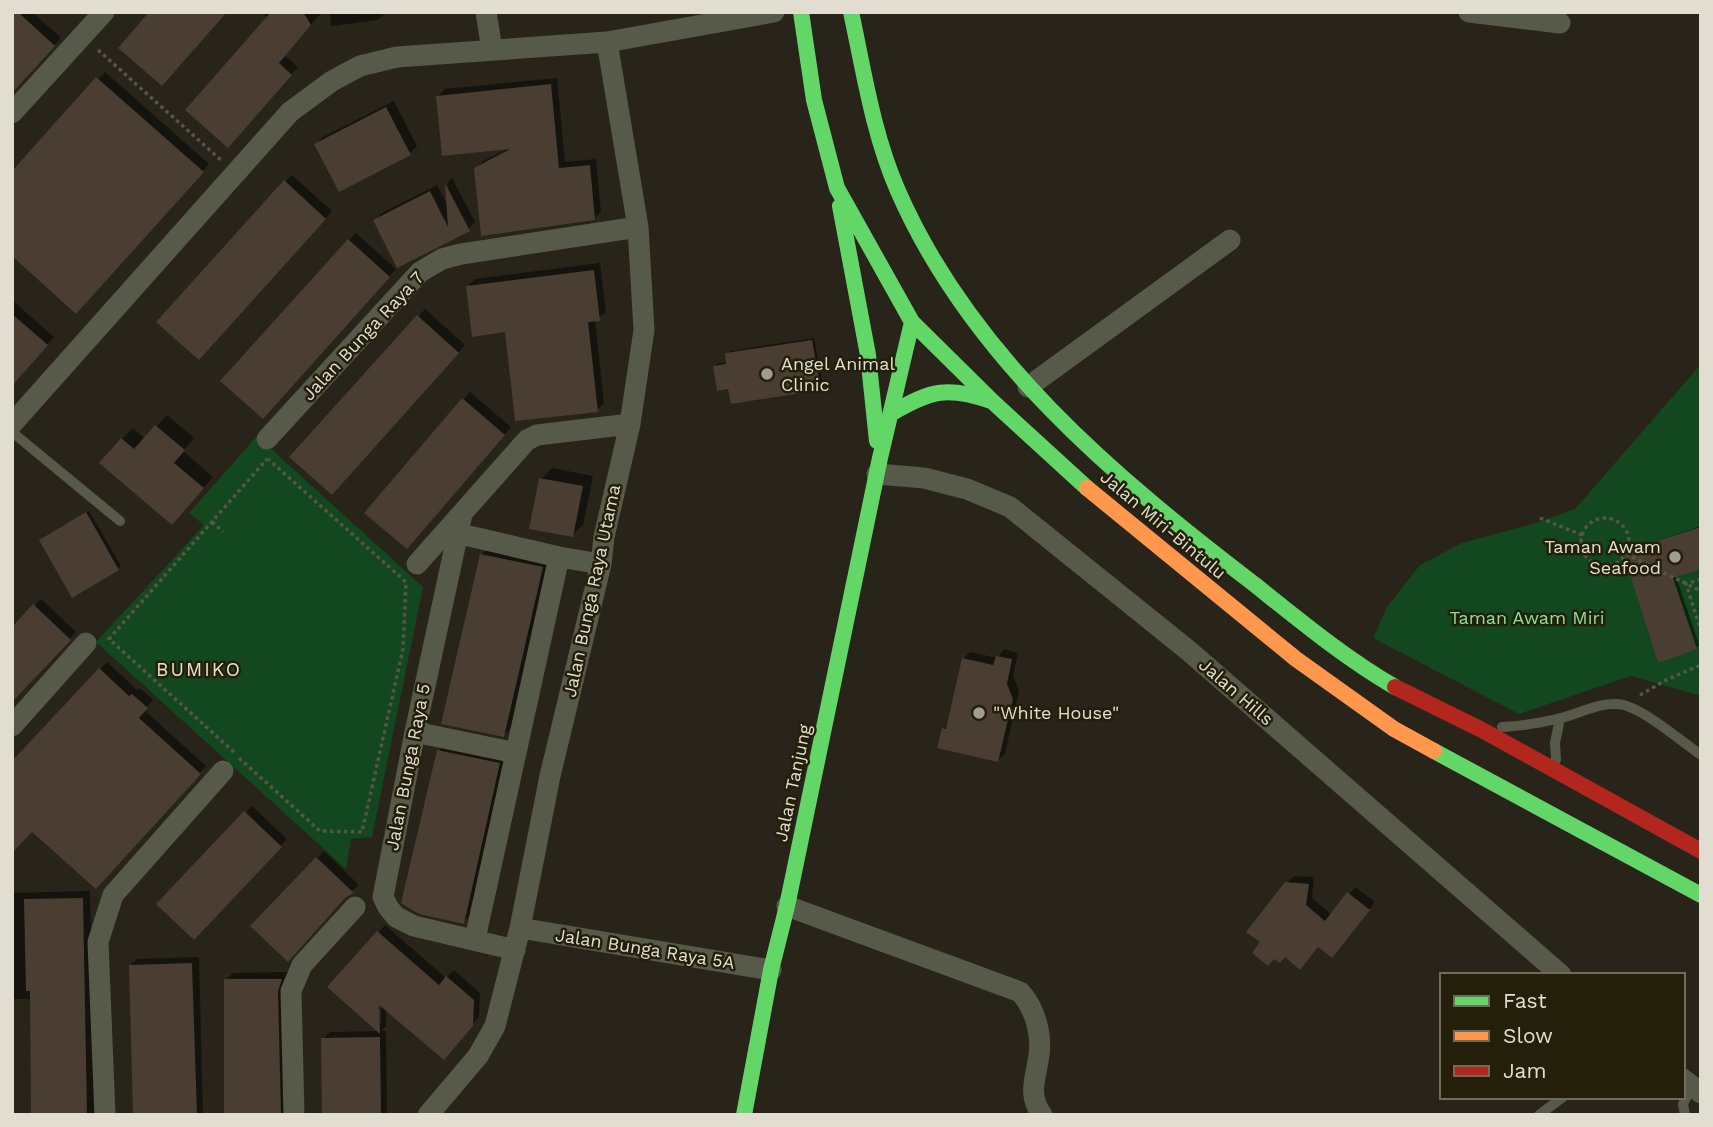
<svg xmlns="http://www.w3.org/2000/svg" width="1713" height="1127" font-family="'Work Sans',sans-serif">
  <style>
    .green { fill: #12471f }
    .shadow { fill: #0007; fill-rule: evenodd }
    .building { fill: #4a3d31 }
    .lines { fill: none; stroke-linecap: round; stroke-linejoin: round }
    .path { stroke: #555549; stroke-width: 3.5; stroke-dasharray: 3.5 3.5; stroke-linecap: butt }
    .lane { stroke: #575949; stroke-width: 10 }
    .street { stroke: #575949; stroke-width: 21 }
    .fast { stroke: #63d668; stroke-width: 16 }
    .slow { stroke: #ff974d; stroke-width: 16 }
    .jam { stroke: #b3261e; stroke-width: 16 }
    .poi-dot { fill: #a09d91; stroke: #241f0b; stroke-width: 2.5 }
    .labels { text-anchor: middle; stroke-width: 5; stroke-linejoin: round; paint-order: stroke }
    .street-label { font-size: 18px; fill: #e1ded1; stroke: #241f0b }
    .poi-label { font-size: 18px; fill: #e1ded1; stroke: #241f0b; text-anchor: start }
    .park-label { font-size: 18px; fill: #88e298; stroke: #241f0b }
    .neighbourhood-label { font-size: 19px; letter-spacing: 2px; fill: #e8e2c9; stroke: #241f0b }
  </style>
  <rect width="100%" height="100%" fill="#28241a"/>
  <path class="green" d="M1701,364V696L1631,676L1519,714L1373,638L1387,607L1420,565L1462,543L1533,524L1575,509Z
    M257,436L423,587L372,837L351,839L346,869L96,642L204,525L189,513Z"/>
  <path class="shadow" d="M19,12H32L61,38L12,91V20Z
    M261,12H322L284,55L298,67L235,139L268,18Z
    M330,12H384L385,13L378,20L331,26Z
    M105,72L209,164L83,304L12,174Z
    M557,78L565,162L596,159L601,212L594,219L476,169L483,161L509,148L438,96L445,89Z
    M394,101L417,146L410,153L316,144L323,137Z
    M292,175L332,211L206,351L285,182Z
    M452,178L475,222L468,229L375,220L382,213L437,185L449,208L447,183Z
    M356,233L396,269L270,410L349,240Z
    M600,263L606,312L595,321L604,403L597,410L507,330L468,286L475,279Z
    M13,301L54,337L12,384V302Z
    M425,309L465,345L338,485L292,457Z
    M814,338L823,385L820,388L730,387L715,366L718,363L728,362L727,354L730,351Z
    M470,392L511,427L414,540L367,512Z
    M167,415L194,438L183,451L213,477L183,512L122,439L133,428L145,439Z
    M552,468L593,476L583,525L572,535L541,479Z
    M89,511L121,566L118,569L44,537Z
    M1701,526V568L1676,576L1699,645L1696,648L1628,551Z
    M493,544L553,557L515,724L504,735L482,554Z
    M41,599L76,632L12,700L34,606Z
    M1004,649L1018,653L1013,676L1019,691L1005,753L998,760L944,729L948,724L963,659L970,652L997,658Z
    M107,662L137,690L140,688L153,700L144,710L206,766L103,880L14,761Z
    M450,740L510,752L474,911L463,922L439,751Z
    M252,806L287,839L194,937L159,904Z
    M324,851L359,885L346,896L253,926Z
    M1294,876L1314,877L1312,898L1332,915L1355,887L1375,902L1338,950L1318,946L1285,956L1262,942L1287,883Z
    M90,891L94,1115H33L32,999H12V893Z
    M385,925L446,978L454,970L480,993L479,1017L450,1050L386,1008V1026L381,1031H386L387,1115H324L323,1039L330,1032L379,1031L330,987ZM377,996H381V1023L378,1020Z
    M199,957L203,1115H134L130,966L137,959Z
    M288,972L291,1115H226V980L233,973Z"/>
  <path class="building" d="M12,12H18L55,46L12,93Z
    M149,12H227L162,86L118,48Z
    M271,12H303L311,25L279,63L292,75L228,148L185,110Z
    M96,77L204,172L76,314L12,256V171Z
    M551,84L559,168L590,165L595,220L481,236L474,168L510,149L442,156L436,96Z
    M386,107L411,155L339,192L314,144Z
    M284,180L326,219L199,360L156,322Z
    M445,183L470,231L397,268L373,220L430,191L448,227Z
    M348,239L390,277L263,419L220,381Z
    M594,270L600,321L588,322L598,412L515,421L505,332L472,337L466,286Z
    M12,314L48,345L12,386Z
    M417,315L459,353L332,495L289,457Z
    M812,340L821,390L731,404L728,389L717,391L713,366L726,364L725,353Z
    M462,398L505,435L407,549L364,513Z
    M155,425L185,450L174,463L204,488L172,525L99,463L121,438L134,449Z
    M539,478L583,486L573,537L529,529Z
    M86,512L119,570L72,598L39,540Z
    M1701,527V569L1673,578L1697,649L1658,663L1623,552Z
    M480,554L543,567L504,737L441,724Z
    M33,604L71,640L12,702V627Z
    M996,656L1012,659L1007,684L1013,699L998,762L937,748L942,728L946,729L962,658L993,665Z
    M99,668L129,696L132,694L148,708L139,718L201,774L96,889L32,832L12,853V761Z
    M437,750L500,763L464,924L419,914L401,903Z
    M244,811L282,847L194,940L156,904Z
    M316,857L354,893L345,898L288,962L250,926Z
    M1285,882L1309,884L1306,905L1325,921L1347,892L1370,910L1332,958L1318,947L1300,970L1285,957L1280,963L1274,959L1268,966L1252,953L1260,942L1246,932Z
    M83,898L87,1115H31L30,991H26L24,899Z
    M377,931L439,985L446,976L474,1000L473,1026L444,1060L379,1005L380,1034L327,987Z
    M192,963L197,1115H133L129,965Z
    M224,979H282L278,991L281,1115H224Z
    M380,1037L381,1115H322L321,1038Z"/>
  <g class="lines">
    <path class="path" d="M98,50L222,161
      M1540,518L1582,535
      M1581 542a24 24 0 1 1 48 0a24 24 0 1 1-48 0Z
      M212,522L223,532
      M1626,554L1701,591
      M1701,579L1686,584L1701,631
      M1640,695L1668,679L1701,665
      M234,752L109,639L267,459
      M239,758L320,831L362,832L403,649L406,582L268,459"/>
    <path class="lane" d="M12,432L120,521
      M1502,727C1522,726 1541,723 1561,718C1581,713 1603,700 1624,705C1646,711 1681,741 1701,755
      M1556,760L1555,743L1560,718
      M1539,1115L1563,1097
      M1685,1115L1683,1104L1692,1086"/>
    <path class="street" d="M486,12L492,50
      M1469,12L1560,23
      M12,113L104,12
      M1028,387L1230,240
      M12,424L290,112L332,81L360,66L397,57L607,42L774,12
      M267,439L420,272L442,259L461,254L638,227
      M877,474L924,478L967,489L1010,507L1189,651L1561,975
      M462,514L415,732L383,897L388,907L396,917L414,926L515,950
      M456,533L559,557L601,564
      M417,564L527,440L537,435L630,424
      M12,726L86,643
      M415,732L516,753
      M787,906L1020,992C1035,1008 1042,1034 1039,1055C1036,1079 1027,1094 1042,1115
      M520,928L771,970
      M475,939L559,557
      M1683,1079L1701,1093
      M105,1115L98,942L113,895L223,771
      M294,1115L291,991L302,965L355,907
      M428,1115L478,1056L495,1026L520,928L550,776L601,564L604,537L630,424L644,330L638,227L607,42"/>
    <path class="fast" d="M801,12L814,100L837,188L912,322L993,402L1087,488
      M851,12C864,72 873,134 898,191C970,356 1114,477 1254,584C1299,620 1345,658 1395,687
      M840,206L868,355L877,441
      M892,413C931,390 948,386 991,401
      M1434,751L1701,895
      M744,1115L771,970L787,906L880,458L912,322"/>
    <path class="slow" d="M1087,488L1296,659L1394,729L1434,751"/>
    <path class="jam" d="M1395,687L1482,730L1701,851"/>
  </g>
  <g class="poi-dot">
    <circle cx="767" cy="374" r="7"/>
    <circle cx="1675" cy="557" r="7"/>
    <circle cx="979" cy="713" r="7"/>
  </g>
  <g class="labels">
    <g class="street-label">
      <text transform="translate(363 336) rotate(-47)" y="6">Jalan Bunga Raya 7</text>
      <text transform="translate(1163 525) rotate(40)" y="6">Jalan Miri-Bintulu</text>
      <text transform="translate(592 591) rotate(-78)" y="6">Jalan Bunga Raya Utama</text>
      <text transform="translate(1236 692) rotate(41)" y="6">Jalan Hills</text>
      <text transform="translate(408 767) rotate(-79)" y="6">Jalan Bunga Raya 5</text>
      <text transform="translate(793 783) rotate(-78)" y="6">Jalan Tanjung</text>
      <text transform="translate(645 949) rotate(9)" y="6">Jalan Bunga Raya 5A</text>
    </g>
    <g class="poi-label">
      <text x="781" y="370">Angel Animal<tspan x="781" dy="21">Clinic</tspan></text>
      <text x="1661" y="553" text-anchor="end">Taman Awam<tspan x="1661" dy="21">Seafood</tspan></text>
      <text x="993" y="719">"White House"</text>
    </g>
    <g class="park-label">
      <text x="1527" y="624">Taman Awam Miri</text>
    </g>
    <g class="neighbourhood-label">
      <text x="199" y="676">BUMIKO</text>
    </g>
  </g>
  <rect width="1713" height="1127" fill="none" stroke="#e1ded1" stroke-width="28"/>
  <rect x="1440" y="973" width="245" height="126" fill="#241f0b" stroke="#706b5a" stroke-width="2"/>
  <rect x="1454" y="996" width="35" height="10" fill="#63d668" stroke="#706b5a" stroke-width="2"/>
  <text x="1503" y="1008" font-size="21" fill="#e1ded1">Fast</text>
  <rect x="1454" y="1031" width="35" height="10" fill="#ff974d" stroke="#706b5a" stroke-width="2"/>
  <text x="1503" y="1043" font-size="21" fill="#e1ded1">Slow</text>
  <rect x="1454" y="1066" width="35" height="10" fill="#b3261e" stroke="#706b5a" stroke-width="2"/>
  <text x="1503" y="1078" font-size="21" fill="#e1ded1">Jam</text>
</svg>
